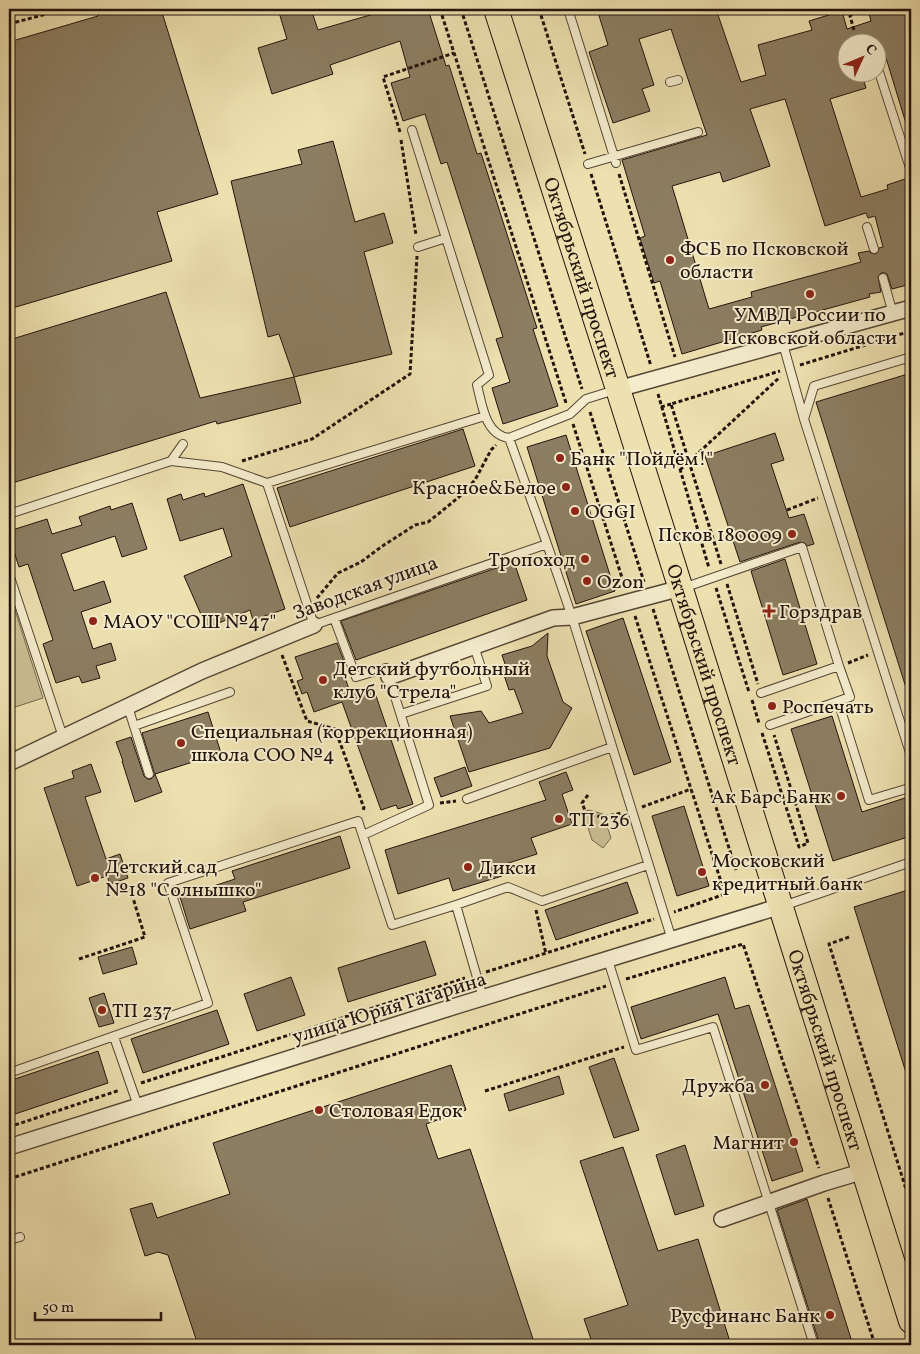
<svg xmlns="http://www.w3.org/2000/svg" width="920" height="1354" font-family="Vollkorn,serif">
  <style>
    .green { fill: #cbbe94; stroke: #766850 }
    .building { fill: #8c7e62; stroke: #22130d; fill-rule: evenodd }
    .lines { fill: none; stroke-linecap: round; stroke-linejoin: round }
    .service-casing { stroke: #554636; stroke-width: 10 }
    .minor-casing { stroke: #554636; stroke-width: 18 }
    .primary-casing { stroke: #22130d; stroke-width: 26 }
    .path { stroke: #22130d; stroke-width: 3; stroke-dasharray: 4 2.5; stroke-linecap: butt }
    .service { stroke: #f4eccc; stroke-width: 8 }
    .minor { stroke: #f4eccc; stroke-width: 15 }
    .primary { stroke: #eee1b0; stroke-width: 24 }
    .poi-dot { fill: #8f2418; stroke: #f4eccc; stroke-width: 2 }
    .labels { text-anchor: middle; stroke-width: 4; stroke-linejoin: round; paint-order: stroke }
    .poi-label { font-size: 20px; fill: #22130d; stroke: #f4eccc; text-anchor: start }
    .street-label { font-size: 20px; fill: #22130d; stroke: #f4eccc }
  </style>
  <rect width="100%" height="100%" fill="#eee1b0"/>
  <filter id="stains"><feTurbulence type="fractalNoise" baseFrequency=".004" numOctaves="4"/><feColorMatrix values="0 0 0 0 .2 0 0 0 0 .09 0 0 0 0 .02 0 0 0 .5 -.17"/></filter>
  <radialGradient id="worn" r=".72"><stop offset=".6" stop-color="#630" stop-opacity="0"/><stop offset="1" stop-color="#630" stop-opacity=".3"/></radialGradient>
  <path class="green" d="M9,591L43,698L9,709Z
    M589,810L603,814L611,838L603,848L592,840L583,812Z"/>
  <path class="building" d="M96,9H161L218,194L157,212L172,261L9,309V42L98,16Z
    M278,9H311L318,30L391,9H428L446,66L449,65L477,154L481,153L537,328L533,329L558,406L503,424L492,388L510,382L496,339L503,337L447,162L441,164L425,114L403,121L391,83L410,77L400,41L330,65L333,74L272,94L258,48L287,39Z
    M597,9H716L741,82L766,75L758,45L812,30L809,21L842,11L847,29L871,21L868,9H911V130H908L883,48L878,50V42H848V72H861L866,88L830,99L861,197L888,189L887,185L911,177V284L892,289L887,274L885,273H881L878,277L881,292L869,294L870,297L761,327L762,330L682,354L660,281L654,283L640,238L645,236L622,160L707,135L671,29L639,39L654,85L642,89L650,111L613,123L589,52L608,45ZM785,99L825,226L866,213L868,218L875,216L883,247L879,248L878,252L875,254L871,253L869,251L858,253L861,262L751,292L752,297L709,309L672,186L720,172L723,182L770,166L750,109Z
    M333,141L355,222L384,213L393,243L364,252L392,354L294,377L279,334L268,337L231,181L302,164L298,150Z
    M166,292L200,398L294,377L301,403L217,424L216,421L9,484V340Z
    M911,373V693L908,694L816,402Z
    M463,429L475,466L290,527L277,488Z
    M775,433L784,460L771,464L789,518L804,514L814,544L807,546L805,543L800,542L740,562L705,456Z
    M566,435L615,591L576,604L527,447Z
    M243,484L285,609L253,620L250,610L207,628L184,576L232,556L223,528L180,541L167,499L181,494L183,500L204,493L205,497Z
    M132,503L147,549L122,557L115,536L61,554L74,591L104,581L111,602L81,612L93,649L111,643L116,660L96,666L100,678L82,683L79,676L56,683L43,644L53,640L28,564L19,567L9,536V531L47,519L52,534L82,525L79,517L110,506L111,510Z
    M785,559L817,664L783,675L751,571Z
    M514,562L527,600L356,660L341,621Z
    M623,618L671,762L634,775L586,631Z
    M548,633L547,656L563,702L572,708L550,748L469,772L450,716L481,711L489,723L523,713L514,689L509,690L502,669L506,667L502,655L532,646Z
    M337,643L345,664L341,666L351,695L373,687L413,804L398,809L396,805L381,810L342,702L314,712L307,692L302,694L297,681L303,679L295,657Z
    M208,712L221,753L155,774L162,792L135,802L122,761H123L116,742L131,737L144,776L147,779H151L154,776V772L142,733Z
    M832,716L862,812L911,796V836L833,861L791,729Z
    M91,764L101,792L85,797L106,859L120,854L128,878L110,884L107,876L77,886L44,788L74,778L72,771Z
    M465,767L472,786L441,797L434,778Z
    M566,772L573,790L562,794L572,824L531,838L537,854L499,866L502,876L453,891L449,878L398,894L385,850L546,800L539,782Z
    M684,806L709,886L677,896L652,816Z
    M340,836L350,868L243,902L246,911L190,929L180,897L235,879L232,871Z
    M627,882L638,913L556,940L545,910Z
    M911,889V1079H908L854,907Z
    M425,941L436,975L348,1002L338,968Z
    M132,947L137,964L103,974L98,957Z
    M291,977L305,1015L257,1031L244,994Z
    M725,977L735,1009L749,1005L803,1171L772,1181L718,1014L641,1039L631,1007Z
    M104,993L114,1023L99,1027L89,998Z
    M217,1010L229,1044L143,1073L131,1039Z
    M98,1051L108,1083L9,1116V1081Z
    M614,1058L639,1130L614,1138L589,1067Z
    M451,1065L466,1110L426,1124L438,1159L470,1149L535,1345H198L168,1255L158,1252L145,1256L130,1209L152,1203L157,1218L230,1194L213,1143Z
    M559,1076L564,1094L509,1111L504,1094Z
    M685,1145L704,1206L675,1215L656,1155Z
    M623,1147L658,1251L698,1239L731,1345H593L584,1319L628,1305L580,1161Z
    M807,1199L853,1345H820L777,1210Z"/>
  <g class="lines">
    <g class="service-casing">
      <path id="service" d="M568,9L616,163
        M878,69L911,171
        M670,82L678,80
        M412,130L489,375L477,385C482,404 485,435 509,438L570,414L586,399L615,390
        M588,164L698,132
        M867,227L874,249
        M418,247L446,238
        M883,278L893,314
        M783,344L804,419L911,756
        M804,419L814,386L911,357
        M509,438L547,544L572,617L672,940
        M171,461L183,444
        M267,483L314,625L547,544
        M9,514L171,461L222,467L267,483L485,416
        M9,574L63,737
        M683,588L802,547L839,666L761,693
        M334,618L356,677L386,668L429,805L363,835
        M838,701L869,800L906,789
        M128,707L149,774
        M401,714L487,686L474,646
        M770,725L850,697L839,666
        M134,726L230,692
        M467,799L612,747
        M456,905L508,887L542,901L648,865
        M783,906L911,862
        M608,960L636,1050L713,1027L814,1345
        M114,1037L138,1106
        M9,1073L208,1003L168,883L358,821L392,925L456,905L483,998
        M9,1240L20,1237"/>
    </g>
    <g class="minor-casing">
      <path id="minor" d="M618,389L911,308
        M389,677L553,618L572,617L681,588
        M9,763L202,671L314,625
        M9,1147L459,1005L781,906
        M722,1219L824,1183L864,1171"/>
    </g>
    <g class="primary-casing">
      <g id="primary">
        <path id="s1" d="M496,9L618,389L911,1321"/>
      </g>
    </g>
    <path class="path" d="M440,9L566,403
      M461,9L582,389
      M539,9L585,154
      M9,24L65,9
      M854,30L850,16L860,9
      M400,132L383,77L454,53
      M401,140L416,235
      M591,174L651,366
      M619,174L675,357
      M800,365L911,331
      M658,394L709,568
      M661,407L671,404
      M590,412L644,582
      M573,424L625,587
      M242,461L312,439L410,374L417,256
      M680,470L780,377
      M787,510L818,498
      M721,564L671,404L780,371
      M727,584L758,684
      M716,588L749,692
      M317,598L338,573L361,562L381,547L415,525L428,522L437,515L459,497L475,480L491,450L496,445
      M653,609L736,870
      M635,616L725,894L674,912
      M282,655L307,721L335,729L364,808L362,812
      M848,663L868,655
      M752,700L759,723
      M762,733L799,847L808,843L774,735
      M588,795L582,803L586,813L602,817L622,813
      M440,803L456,801
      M642,807L691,789
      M536,910L546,954
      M849,937L829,944L911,1205
      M79,959L145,937L129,885
      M486,972L654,919
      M626,979L743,944L819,1168
      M141,1083L465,978
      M485,1091L624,1047
      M9,1127L120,1090
      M9,1179L606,986
      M828,1198L875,1345"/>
    <use href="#service" class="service"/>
    <use href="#minor" class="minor"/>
    <use href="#primary" class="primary"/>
  </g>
  <g class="poi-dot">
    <circle cx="670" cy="260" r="5"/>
    <circle cx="810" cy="294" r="5"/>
    <circle cx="560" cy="458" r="5"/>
    <circle cx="566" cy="487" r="5"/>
    <circle cx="575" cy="511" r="5"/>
    <circle cx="792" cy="534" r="5"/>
    <circle cx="585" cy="559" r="5"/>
    <circle cx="587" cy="581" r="5"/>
    <path d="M766.5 603.5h5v5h5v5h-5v5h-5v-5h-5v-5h5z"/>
    <circle cx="93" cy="621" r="5"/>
    <circle cx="323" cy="680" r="5"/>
    <circle cx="772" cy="706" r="5"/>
    <circle cx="181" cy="743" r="5"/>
    <circle cx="841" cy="796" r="5"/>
    <circle cx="559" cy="819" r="5"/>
    <circle cx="468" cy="867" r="5"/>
    <circle cx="702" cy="872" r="5"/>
    <circle cx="95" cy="878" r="5"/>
    <circle cx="102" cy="1010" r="5"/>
    <circle cx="765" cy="1085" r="5"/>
    <circle cx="319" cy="1110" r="5"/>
    <circle cx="794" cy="1142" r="5"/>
    <circle cx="830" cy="1315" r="5"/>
  </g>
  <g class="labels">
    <g class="poi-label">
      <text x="680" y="255">ФСБ по Псковской<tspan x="680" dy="23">области</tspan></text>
      <text x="810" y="321" text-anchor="middle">УМВД России по<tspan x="810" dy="23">Псковской области</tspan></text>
      <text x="570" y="465">Банк "Пойдём!"</text>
      <text x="556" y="494" text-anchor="end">Красное&amp;Белое</text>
      <text x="585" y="518">OGGI</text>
      <text x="782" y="541" text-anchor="end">Псков 180009</text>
      <text x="575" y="566" text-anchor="end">Тропоход</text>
      <text x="597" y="588">Ozon</text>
      <text x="779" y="618">Горздрав</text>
      <text x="103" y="628">МАОУ "СОШ №47"</text>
      <text x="333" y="675">Детский футбольный<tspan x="333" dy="23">клуб "Стрела"</tspan></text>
      <text x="782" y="713">Роспечать</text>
      <text x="191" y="738">Специальная (коррекционная)<tspan x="191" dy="23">школа СОО №4</tspan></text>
      <text x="831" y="803" text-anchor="end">Ак Барс Банк</text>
      <text x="569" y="826">ТП 236</text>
      <text x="712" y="867">Московский<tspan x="712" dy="23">кредитный банк</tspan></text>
      <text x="105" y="873">Детский сад<tspan x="105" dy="23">№18 "Солнышко"</tspan></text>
      <text x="478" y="874">Дикси</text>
      <text x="112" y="1017">ТП 237</text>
      <text x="755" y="1092" text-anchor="end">Дружба</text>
      <text x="329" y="1117">Столовая Едок</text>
      <text x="784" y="1149" text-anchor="end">Магнит</text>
      <text x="820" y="1322" text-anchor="end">Русфинанс Банк</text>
    </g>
    <g class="street-label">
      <text dy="7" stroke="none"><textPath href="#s1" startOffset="282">Октябрьский проспект</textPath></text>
      <text transform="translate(365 587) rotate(-20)" y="7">Заводская улица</text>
      <text dy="7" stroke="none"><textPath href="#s1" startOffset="688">Октябрьский проспект</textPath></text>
      <text transform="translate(389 1007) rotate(-17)" y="7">улица Юрия Гагарина</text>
      <text dy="7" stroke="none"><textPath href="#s1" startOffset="1092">Октябрьский проспект</textPath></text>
    </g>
  </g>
  <rect width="920" height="1354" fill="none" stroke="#eee1b0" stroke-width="30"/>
  <rect x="10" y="10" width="900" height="1334" fill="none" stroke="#22130d" stroke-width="2.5"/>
  <rect x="15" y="15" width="890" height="1324" fill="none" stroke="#22130d"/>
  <g transform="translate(862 58) rotate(46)"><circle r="24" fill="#f4eccc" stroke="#a09580"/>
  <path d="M0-4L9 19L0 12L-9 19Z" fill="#8f2418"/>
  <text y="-8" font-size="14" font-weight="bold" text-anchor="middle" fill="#22130d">С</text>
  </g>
  <path d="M35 1312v8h126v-8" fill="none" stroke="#22130d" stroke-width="2.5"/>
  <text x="42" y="1312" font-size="15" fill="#22130d" stroke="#f4eccc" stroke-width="4" paint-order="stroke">50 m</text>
  <rect width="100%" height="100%" filter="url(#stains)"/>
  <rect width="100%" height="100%" fill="url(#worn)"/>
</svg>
